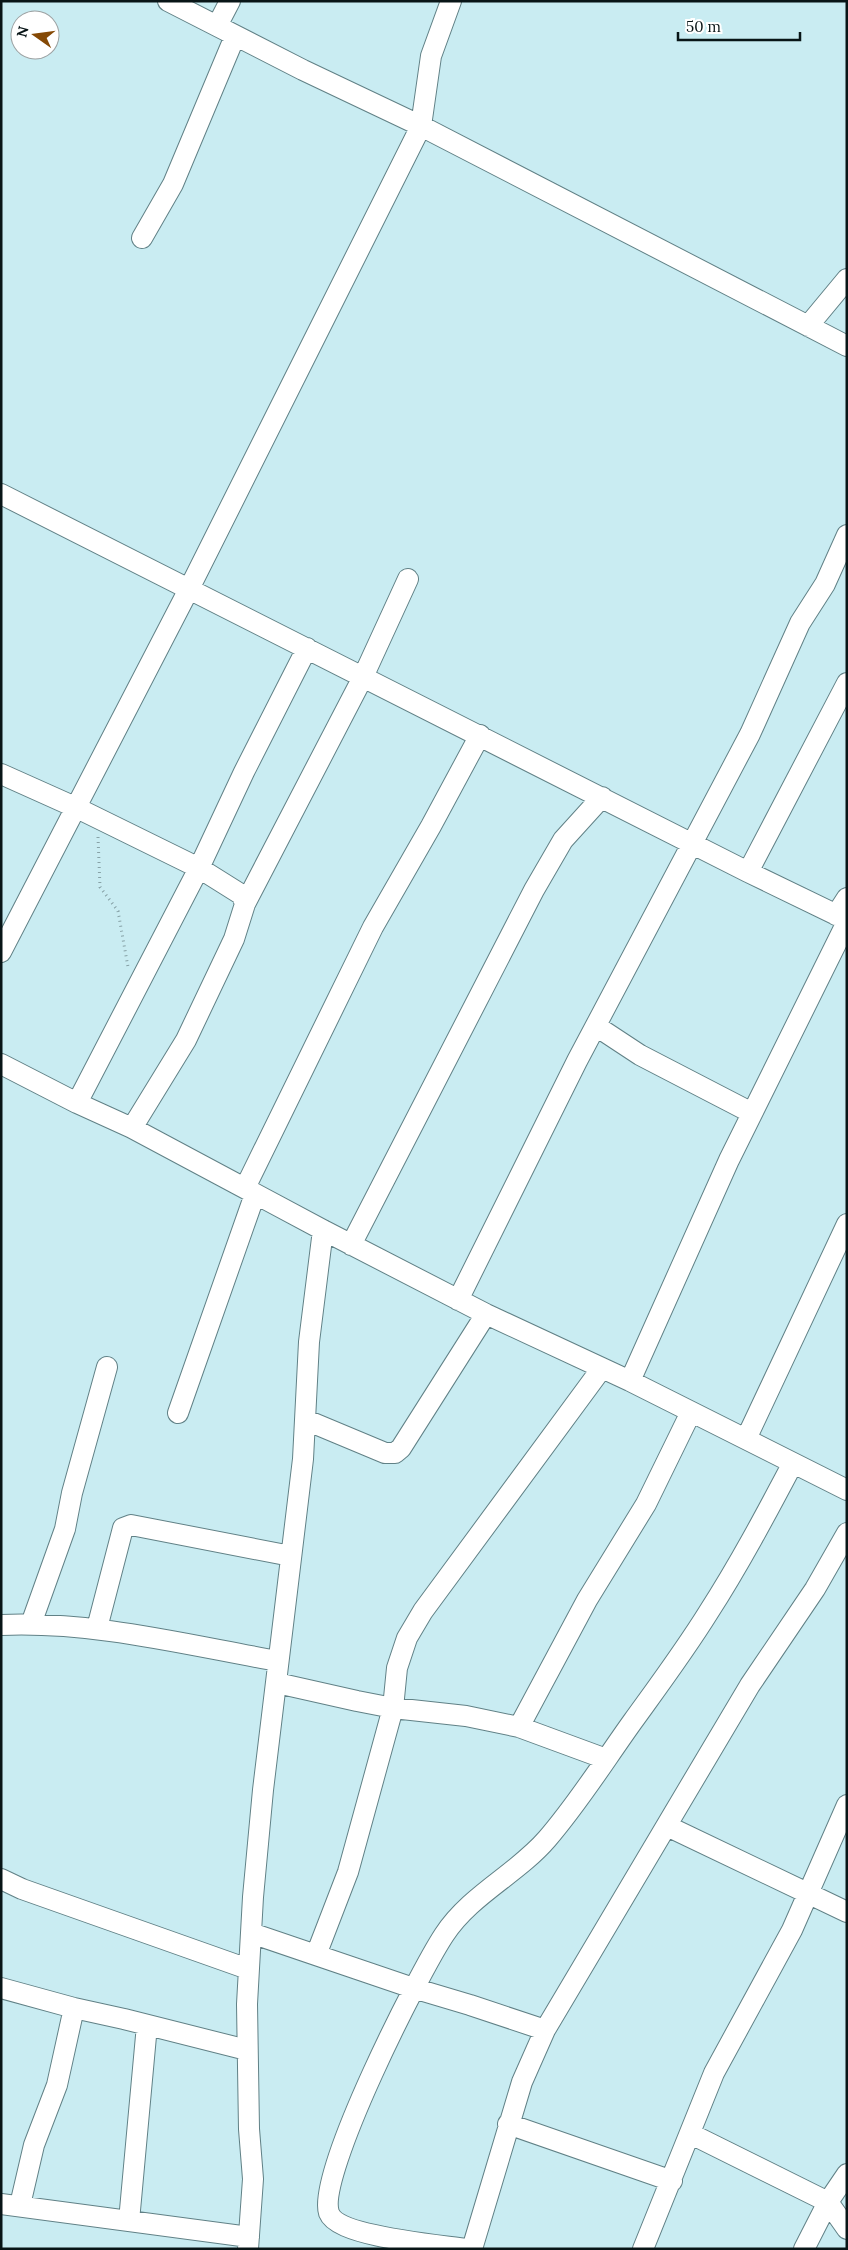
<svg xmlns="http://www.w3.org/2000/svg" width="848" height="2250" font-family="Lora,serif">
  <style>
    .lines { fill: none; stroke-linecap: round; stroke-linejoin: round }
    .minor-casing { stroke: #618186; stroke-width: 22 }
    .path { stroke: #87a2a7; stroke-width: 3; stroke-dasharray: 1 4; stroke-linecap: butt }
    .minor { stroke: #fff; stroke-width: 20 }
  </style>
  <rect width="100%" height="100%" fill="#c9ecf2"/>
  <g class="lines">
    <g class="minor-casing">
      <path id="minor" d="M168,1L303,70L421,126L847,346
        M217,26L230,1
        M142,238L173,184L235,36
        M808,326L847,279
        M1,494L748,872L847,920
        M1,774L77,808L199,868L242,895L245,904L234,939L186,1040L132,1128
        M748,872L847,683
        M245,904L363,677L408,579
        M836,915L847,898
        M1,952L189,589L421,126L431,56L451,1
        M596,1026L640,1055L752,1113
        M1,1064L77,1103L132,1128L323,1230L486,1314L630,1381L847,1490
        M77,1103L199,868L244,772L307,648
        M245,1188L373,927L431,826L480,735
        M351,1245L534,890L563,840L602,797
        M458,1300L577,1061L750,734L800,623L825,584L847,535
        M630,1381L729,1160L847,922
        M178,1413L255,1194
        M306,1420L385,1453H395L401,1448L486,1314
        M746,1439L847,1224
        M31,1624L65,1529L72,1493L107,1367
        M1,1625C94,1621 187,1645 278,1661
        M97,1628L123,1528L131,1525L291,1556
        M277,1683L357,1701L393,1708L466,1716L519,1727L606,1759
        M519,1727L587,1600L646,1504L691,1412
        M667,1826L847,1912
        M1,1879L22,1889L248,1969
        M251,1933L413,1988L470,2005L545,2030L522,2082L472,2249
        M316,1955L348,1872L393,1708L397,1668L407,1638L423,1611L602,1368
        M1,1988L74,2008L124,2019L247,2050
        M545,2030L750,1685L815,1589L847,1533
        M508,2124L672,2181
        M691,2134L828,2202L847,2229
        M1,2204L249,2237
        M20,2205L34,2145L57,2085L74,2008
        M129,2221L147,2025
        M248,2249L253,2179L249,2129L247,2004L253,1897L263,1790L303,1459L309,1342L323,1230
        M467,2249C442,2245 338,2237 329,2213C316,2175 419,1973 444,1935C470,1895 517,1874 547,1839C579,1802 605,1760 633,1721C659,1685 685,1650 708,1613C739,1565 766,1514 793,1463
        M643,2249L714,2073L792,1930L847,1805
        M804,2249L828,2202L847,2174"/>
    </g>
    <path class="path" d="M98,837L100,887L118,911L128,967"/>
    <use href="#minor" class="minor"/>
  </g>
  <rect width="848" height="2250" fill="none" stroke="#081517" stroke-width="5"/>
  <g transform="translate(35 35) rotate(284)"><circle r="24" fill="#ffffff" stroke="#9ca1a2"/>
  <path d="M0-4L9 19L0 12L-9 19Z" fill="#854905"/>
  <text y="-8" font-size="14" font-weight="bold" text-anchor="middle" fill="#081517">N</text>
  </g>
  <path d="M678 32v8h122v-8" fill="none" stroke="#081517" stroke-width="2.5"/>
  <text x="686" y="32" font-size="15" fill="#081517" stroke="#ffffff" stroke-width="4" paint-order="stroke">50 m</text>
</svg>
